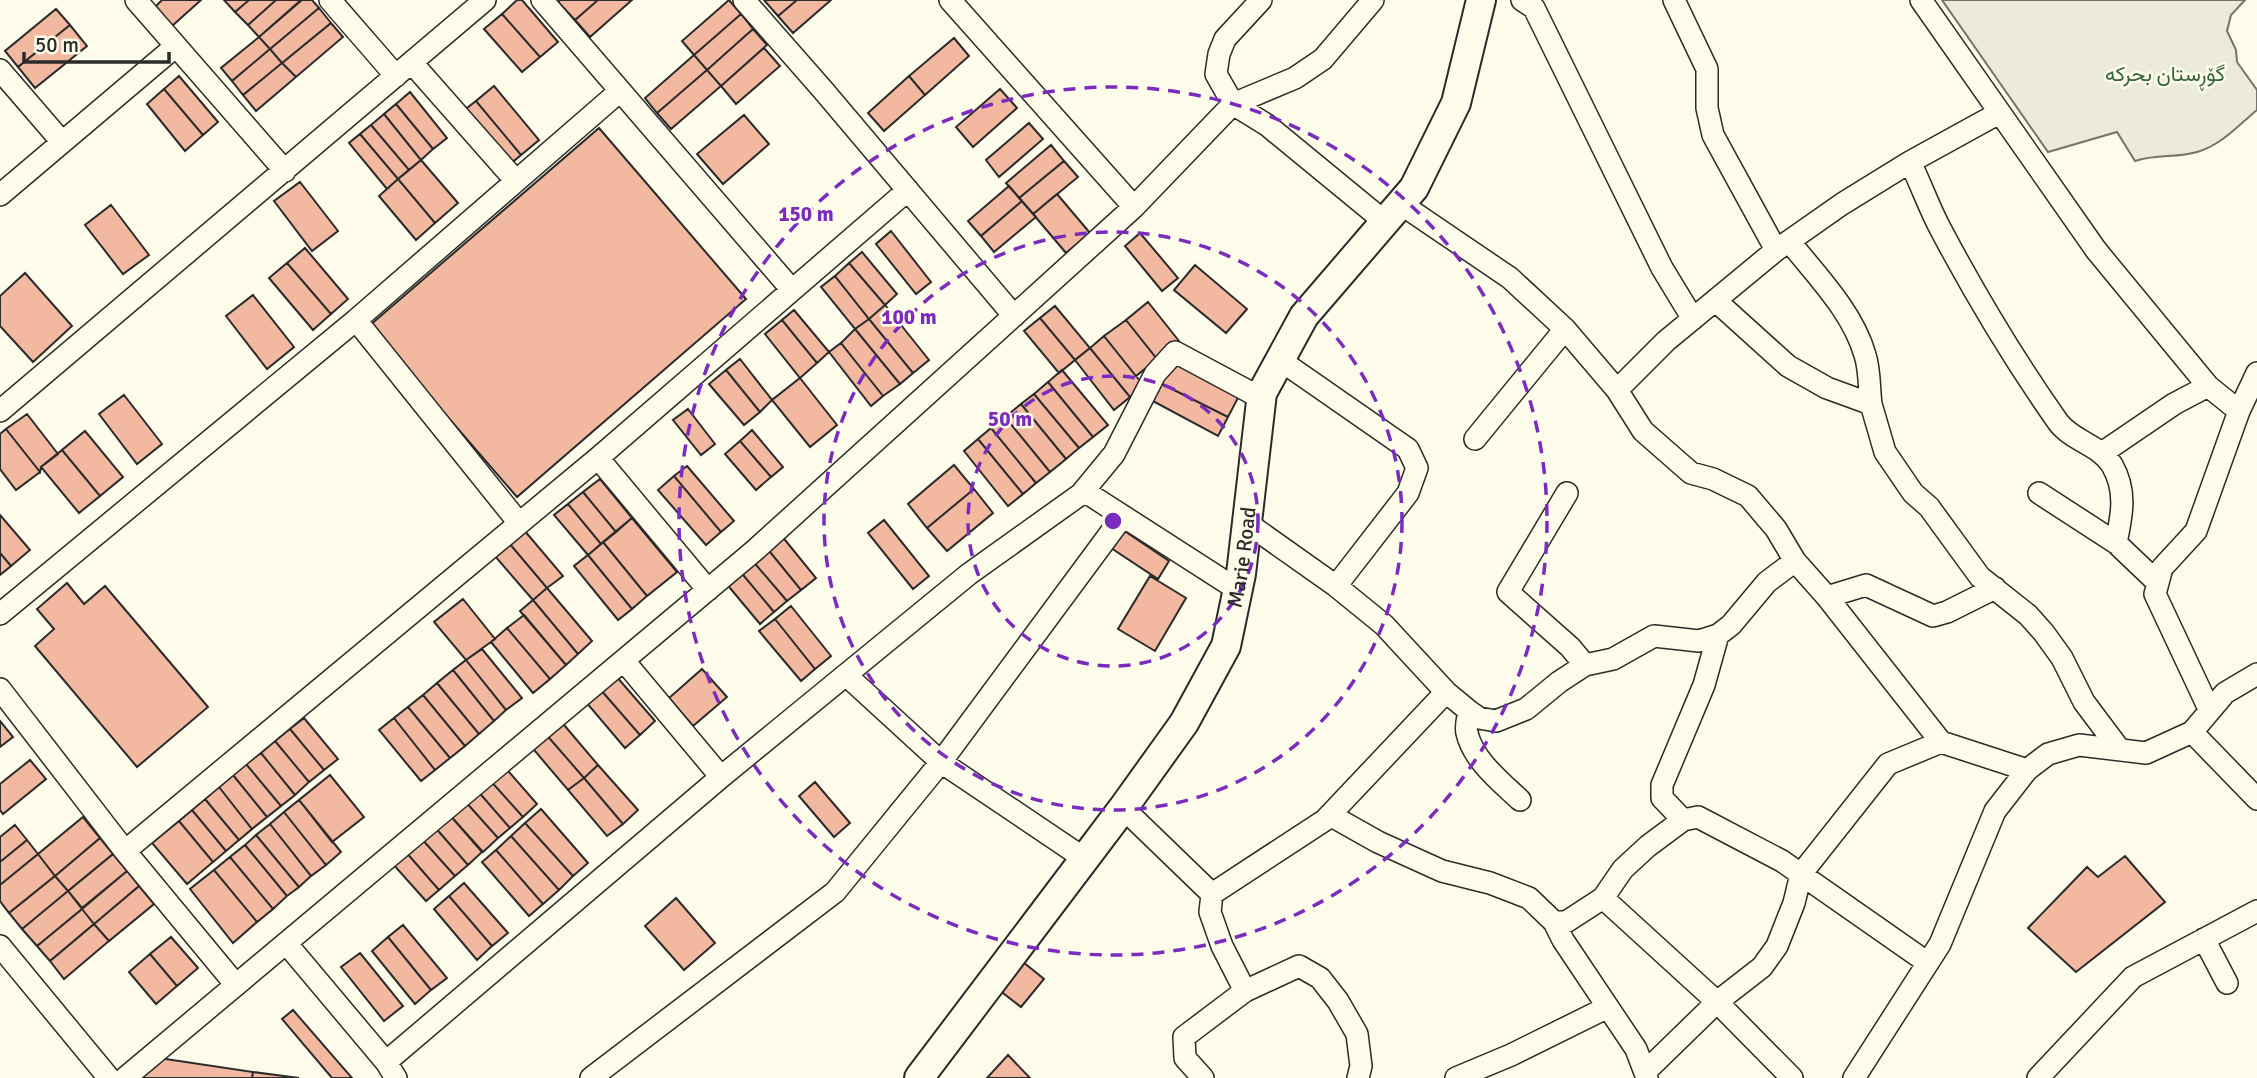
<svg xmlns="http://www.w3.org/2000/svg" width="2257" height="1078" font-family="Signika,Vazirmatn,sans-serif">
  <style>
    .green { fill: #ecebdb; stroke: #74746e; stroke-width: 2 }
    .building { fill: #f2b8a0; stroke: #2b2b2b; stroke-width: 2 }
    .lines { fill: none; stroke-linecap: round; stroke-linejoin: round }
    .minor-casing { stroke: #2b2b2b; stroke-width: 24 }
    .major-casing { stroke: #2b2b2b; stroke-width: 32 }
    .minor { stroke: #fdfbea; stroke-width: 21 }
    .major { stroke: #fdfbea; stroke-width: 28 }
    .ring { fill: none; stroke: #7b2cbf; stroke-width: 3.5; stroke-dasharray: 12 9 }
    .labels { text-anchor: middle; stroke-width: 5; stroke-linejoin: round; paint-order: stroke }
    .park-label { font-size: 21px; fill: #34623c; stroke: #fdfbea }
    .street-label { font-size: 21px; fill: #2b2b2b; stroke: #fdfbea }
    .centre { fill: #7b2cbf; stroke: #fdfbea; stroke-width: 3.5 }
    .ring-label { font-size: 21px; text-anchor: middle; font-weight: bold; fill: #7b2cbf; stroke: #fdfbea; stroke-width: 5; stroke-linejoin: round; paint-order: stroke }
  </style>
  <rect width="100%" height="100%" fill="#fdfbea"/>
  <path class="green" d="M1942,0H2245L2231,15L2227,31L2236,50L2237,62L2257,90V110C2239,125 2220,146 2197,152C2177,158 2156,154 2135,161L2117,132L2048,152Z"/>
  <path class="building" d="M162,0H201L172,26L155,7Z
    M224,0H249L235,12Z
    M249,0H276L248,25L235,12Z
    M276,0H301L259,37L248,25Z
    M302,0H312L319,8L270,49L259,37Z
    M517,0H522L558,42L540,57L502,14Z
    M560,0H598L575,20L558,2Z
    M598,0H632L590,37L575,20Z
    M729,0L741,14L694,55L682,41Z
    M764,0H797L778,16Z
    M797,0H831L793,33L778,16Z
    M319,8L331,23L282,63L270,49Z
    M56,9L70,25L18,67L5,51Z
    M502,14L540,57L522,72L484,29Z
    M741,14L753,29L707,70L694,55Z
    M331,23L343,37L296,77L282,63Z
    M70,25L87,46L35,88L18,67Z
    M753,29L767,45L721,86L707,70Z
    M259,37L270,49L232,81L221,68Z
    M954,38L969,56L925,95L909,76Z
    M764,48L780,66L736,104L721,86Z
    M270,49L282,63L243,95L232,81Z
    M694,55L707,70L657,113L645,98Z
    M282,63L296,77L256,111L243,95Z
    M707,70L721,86L671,129L657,113Z
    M179,76L218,122L203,135L164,89Z
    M909,76L925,95L884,131L868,113Z
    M494,86L539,140L521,155L476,101Z
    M164,89L203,135L185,151L147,104Z
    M1000,89L1017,108L973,147L956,127Z
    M410,92L447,138L433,149L396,104Z
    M476,101L521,155L503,170L458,115Z
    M396,104L433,149L421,160L384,114Z
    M384,114L421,160L409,170L371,125Z
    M744,115L769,144L723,184L697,154Z
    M1029,123L1043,139L999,177L986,160Z
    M371,125L409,170L398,179L360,134Z
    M599,128L746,299L517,497L369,326Z
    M360,134L398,179L387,189L349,143Z
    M1051,145L1064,161L1019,198L1006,183Z
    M421,160L458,203L435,223L398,179Z
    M1064,161L1078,177L1033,214L1019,198Z
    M398,179L435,223L416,240L379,196Z
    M300,182L338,231L312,251L274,201Z
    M1009,186L1022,201L981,236L968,221Z
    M1057,194L1090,233L1066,253L1033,214Z
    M1022,201L1036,217L994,252L981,236Z
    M111,205L149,255L123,274L85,225Z
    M891,231L931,282L916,294L876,244Z
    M1140,233L1178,278L1162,291L1125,246Z
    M305,248L348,299L331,314L287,263Z
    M862,252L897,294L885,305L849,263Z
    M287,263L331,314L313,330L269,278Z
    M849,263L885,305L869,319L835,276Z
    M1195,265L1247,309L1226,333L1174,290Z
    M25,273L72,326L33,362L0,326V296Z
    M835,276L869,319L855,329L821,287Z
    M253,295L294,347L267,369L226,316Z
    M1148,302L1179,341L1157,359L1126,320Z
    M885,305L929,360L913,373L869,319Z
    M1055,306L1090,348L1075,360L1040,318Z
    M794,310L829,352L817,363L782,320Z
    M1040,318L1075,360L1059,373L1024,331Z
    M869,319L913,373L900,384L855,329Z
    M782,320L817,363L800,378L765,334Z
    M1126,320L1157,359L1136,376L1104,336Z
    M855,329L900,384L883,396L841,343Z
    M1104,336L1144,386L1130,397L1090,348Z
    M841,343L883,396L871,406L829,352Z
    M1090,348L1130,397L1114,410L1075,360Z
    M740,359L772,400L760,412L726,370Z
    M1172,359L1240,394L1228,417L1160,383Z
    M726,370L760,412L744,425L709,384Z
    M1062,370L1108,425L1093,437L1048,382Z
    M800,378L837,425L810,447L772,400Z
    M1048,382L1093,437L1079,448L1034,394Z
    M1160,383L1228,417L1218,436L1151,400Z
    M1034,394L1079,448L1066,459L1021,404Z
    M124,395L162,444L137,464L99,414Z
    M1021,404L1066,459L1050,472L1005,417Z
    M688,409L715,444L701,455L673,420Z
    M27,414L58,454L41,467L40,472L6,429Z
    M1005,417L1050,472L1036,483L991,428Z
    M991,428L1036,483L1023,494L978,439Z
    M6,429L40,472L16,490L0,469V434Z
    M752,430L783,467L771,477L740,441Z
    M85,431L123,477L100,496L62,450Z
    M978,439L1023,494L1008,506L964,451Z
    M740,441L771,477L756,490L725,454Z
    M62,450L100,496L79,513L41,467Z
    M954,465L974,489L927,528L908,504Z
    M687,466L734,521L721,532L674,476Z
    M674,476L721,532L706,545L658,490Z
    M600,479L632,518L616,532L583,492Z
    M974,489L993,513L947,551L927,528Z
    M583,492L616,532L601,544L568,504Z
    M568,504L601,544L588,555L554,515Z
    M0,515L30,550L11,566L0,553Z
    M632,518L677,572L647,596L603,542Z
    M884,520L929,576L913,589L868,533Z
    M524,530L563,576L547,588L509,543Z
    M1123,530L1169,561L1158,579L1111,548Z
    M781,535L816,578L801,590L766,547Z
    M603,542L647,596L632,609L588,555Z
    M509,543L547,588L533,600L494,555Z
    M766,547L801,590L787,601L751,559Z
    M0,553L11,566L0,575Z
    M588,555L632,609L618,620L574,566Z
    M751,559L787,601L774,612L739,570Z
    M739,570L774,612L760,624L725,582Z
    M1150,576L1186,598L1155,651L1118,629Z
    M67,583L84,604L105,586L208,707L137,767L35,646L54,629L37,609Z
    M547,588L592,641L578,654L533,600Z
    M463,599L495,639L466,660L434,622Z
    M533,600L578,654L566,665L520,611Z
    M791,606L831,656L815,669L775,619Z
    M524,615L566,665L550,679L507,628Z
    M775,619L815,669L801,681L759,631Z
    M507,628L550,679L533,693L491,642Z
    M482,649L522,698L506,710L466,660Z
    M466,660L506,710L494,721L453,670Z
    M702,669L727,697L693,726L669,698Z
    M453,670L494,721L479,734L437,683Z
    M616,676L655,721L640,735L600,689Z
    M437,683L479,734L465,746L423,695Z
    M600,689L640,735L625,748L585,701Z
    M423,695L465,746L450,758L408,707Z
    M408,707L450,758L435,770L394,718Z
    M304,718L338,759L324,770L290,729Z
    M394,718L435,770L421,781L379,730Z
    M559,719L598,765L584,778L544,732Z
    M0,721L13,737L0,747Z
    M290,729L324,770L309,782L275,741Z
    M544,732L584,778L568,790L529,744Z
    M275,741L309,782L295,795L261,753Z
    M261,753L295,795L281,806L246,764Z
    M30,760L46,779L3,814L0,810V784Z
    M246,764L281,806L267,817L233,775Z
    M503,765L537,804L523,817L488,778Z
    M598,765L638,810L623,824L584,778Z
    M233,775L267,817L252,829L219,787Z
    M330,775L364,817L332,842L299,800Z
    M488,778L523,817L510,828L476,789Z
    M584,778L623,824L607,836L568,790Z
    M815,782L850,823L834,837L799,796Z
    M219,787L252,829L239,840L205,799Z
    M476,789L510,828L498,838L464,800Z
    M205,799L239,840L226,851L192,810Z
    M299,800L341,852L326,865L284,812Z
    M464,800L498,838L483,852L448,813Z
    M541,809L588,863L573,876L525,823Z
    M192,810L226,851L213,862L179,821Z
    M284,812L326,865L311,876L270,824Z
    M448,813L482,852L468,865L433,825Z
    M83,817L100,838L55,876L38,854Z
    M179,821L213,862L187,884L152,843Z
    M525,823L573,876L559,890L511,836Z
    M270,824L311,876L299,887L256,835Z
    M15,825L27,840L0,862V837Z
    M433,825L468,865L455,876L420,837Z
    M256,835L299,887L287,896L245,845Z
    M511,836L559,890L543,904L496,850Z
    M420,837L455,876L439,890L405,851Z
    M100,838L113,854L68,891L55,876Z
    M27,840L38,854L0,885V862Z
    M245,845L287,896L273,909L230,857Z
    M496,850L543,904L529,916L482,862Z
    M405,851L439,890L426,901L391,862Z
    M38,854L55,876L9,913L0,901V885Z
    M113,854L127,871L82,908L68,891Z
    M2125,856L2165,902L2076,972L2028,928L2087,867L2098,877Z
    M230,857L273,909L257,922L214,870Z
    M214,870L257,922L233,943L190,889Z
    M127,871L139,886L94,924L82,909Z
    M55,876L68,891L22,929L9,913Z
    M464,883L508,933L492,946L449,896Z
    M139,886L154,904L109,941L94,924Z
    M68,891L82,909L37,946L22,929Z
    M449,896L492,946L477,960L434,909Z
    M676,898L715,943L684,970L645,926Z
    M82,909L94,924L50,961L37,946Z
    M94,924L109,941L64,979L50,961Z
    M403,925L447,978L431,990L388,937Z
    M171,937L198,968L177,986L150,954Z
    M388,937L431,990L415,1004L372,951Z
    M360,953L403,1006L384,1021L341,967Z
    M150,954L177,986L156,1004L129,972Z
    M1018,958L1044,979L1021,1007L994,986Z
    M293,1010L352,1078H332L282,1019Z
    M1008,1055L1030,1078H987Z
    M159,1058L253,1072L252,1078H138Z
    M253,1072L299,1078H252Z"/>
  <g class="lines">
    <g class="minor-casing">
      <path id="minor" d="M136,0L285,171
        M330,0L396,76
        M542,0L792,290
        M744,0L823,90L1014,316
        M950,0L1134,207
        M1261,0L1225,39L1219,54L1216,74L1233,104L1267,125L1385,222
        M1522,0L1534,8L1662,268L1693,319
        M1674,0L1707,69V108L1713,135L1776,250
        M1921,0L2096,250L2208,386L2239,411
        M412,63L516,181
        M0,70L62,142
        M1910,162C1921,184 1929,208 1941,230C1976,296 2015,361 2058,422C2072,441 2100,445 2112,465C2127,491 2122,515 2116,543
        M0,195L176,46
        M1401,204L1510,278L1565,329L1617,390L1643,431L1691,473L1713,479L1748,496L1776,529L1795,561L1827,597L1941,742L2027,770
        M1789,241C1816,275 1853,312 1865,355C1870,370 1869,389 1871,404
        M1716,301L1788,366L1827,388L1871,404L1885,452L1913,493L1929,507L1980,577L2028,615L2044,633L2062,658L2084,702L2120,750
        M356,320L519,523
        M1280,360L1408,449L1417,468L1408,493L1336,586
        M1617,390L1666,341L1775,251L1842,204L1910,162L1999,113
        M0,411L485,0
        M1475,439L1565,329
        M2102,453L2174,404L2208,386
        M598,458L708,590
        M1084,491L1238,590
        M1567,493L1508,592L1570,647L1585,665
        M2039,493L2116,543L2158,583
        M1247,523L1336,586L1384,625L1446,692L1469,711L1479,718L1496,721L1526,709L1559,682L1585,665L1613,659L1654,636L1699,641L1718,635L1731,625L1767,582L1795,561
        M1827,597L1866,585L1933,616L1947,612L1995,588
        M0,614L356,320L620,91
        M624,661L721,777
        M846,675L941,762L1085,859
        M0,689L125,851L236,985
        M1469,711C1468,717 1465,727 1467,733C1473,760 1501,782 1520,800
        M2210,711L2155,594L2162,568L2196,531L2239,411L2257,373
        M2192,732L2257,799
        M1123,808L1212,894L1210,912L1222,946L1245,991
        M1330,815L1378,842L1442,871L1490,883L1529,898L1554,922H1566L1603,898L1623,869L1648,846L1683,820L1698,817L1782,861L1928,963
        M1683,820L1662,798V785L1704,685L1718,635
        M125,851L598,458L908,190
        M1212,894L1325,820L1446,692
        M1603,898L1717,1002L1792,1078
        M1554,922L1563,940L1636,1049L1647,1078
        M2204,939L2227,983
        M286,943L386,1062L396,1078
        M0,946L109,1078
        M386,1062L721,777L969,574L1081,494L1114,454L1155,374L1175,352L1261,398
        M1645,1072L1717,1002L1762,967L1777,946L1794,903L1801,874L1888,764L1941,742
        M125,1078L754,551L1134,207L1233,104L1295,78L1323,59L1373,0
        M591,1078L835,892L941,762L1123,516
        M1203,1078L1185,1058L1184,1037L1245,991L1299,966L1320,978L1338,1001L1357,1034L1361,1066L1358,1078
        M1456,1078L1511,1055L1608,1007
        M1854,1078L1940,944L1995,811L2027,770L2048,754L2079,745L2146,753L2192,732L2225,693L2257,674
        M2038,1078L2133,977L2257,911"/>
    </g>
    <g class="major-casing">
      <g id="major">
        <path id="s1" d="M919,1078L1123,808L1184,723L1226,646L1241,574L1262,393L1304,316L1414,188L1456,103L1481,0"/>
      </g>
    </g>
    <use href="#minor" class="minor"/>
    <use href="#major" class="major"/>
  </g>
  <g class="ring">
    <circle cx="1113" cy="521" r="145"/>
    <circle cx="1113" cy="521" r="289"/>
    <circle cx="1113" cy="521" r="434"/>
  </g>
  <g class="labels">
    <g class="park-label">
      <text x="2165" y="81">گۆڕستان بحركه‌</text>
    </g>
    <g class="street-label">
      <text dy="7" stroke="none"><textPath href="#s1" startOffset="621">Marie Road</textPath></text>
    </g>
  </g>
  <circle cx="1113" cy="521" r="10" class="centre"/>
  <g class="ring-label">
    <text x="806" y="221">150 m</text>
    <text x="909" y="324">100 m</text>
    <text x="1010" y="426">50 m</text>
  </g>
  <path d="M24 52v10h145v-10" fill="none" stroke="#2b2b2b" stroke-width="3.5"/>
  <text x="35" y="52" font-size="21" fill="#2b2b2b" stroke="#fdfbea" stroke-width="5" paint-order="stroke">50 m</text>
</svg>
